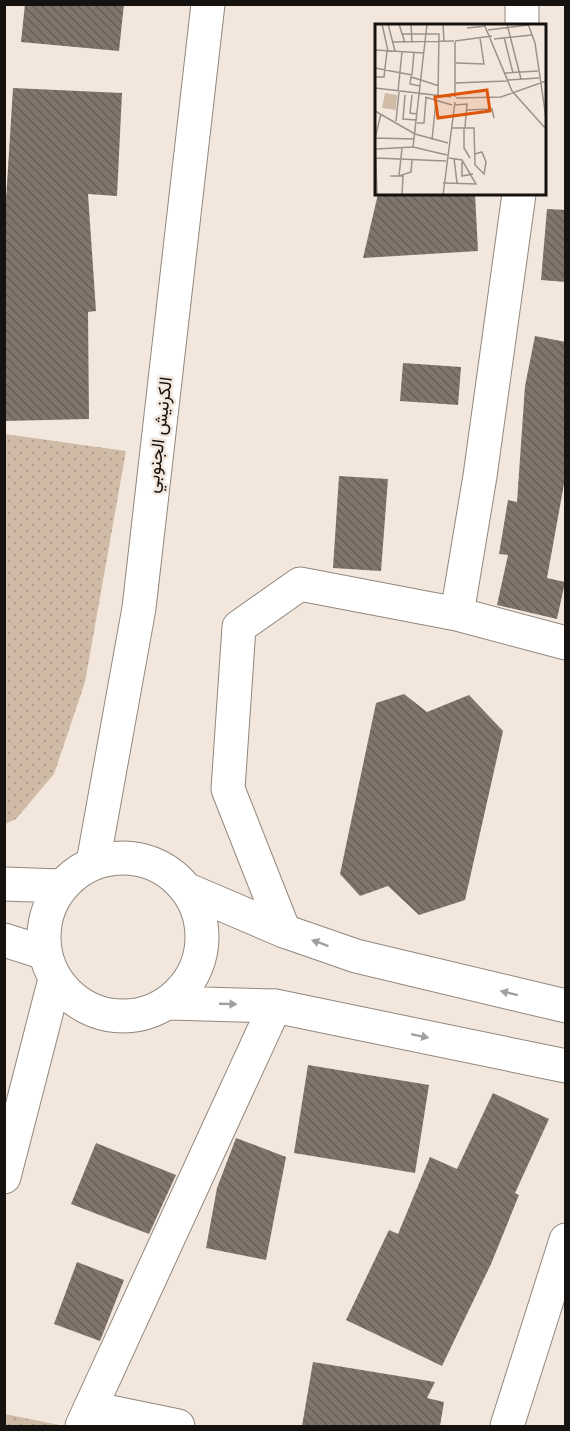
<svg xmlns="http://www.w3.org/2000/svg" width="570" height="1431" font-family="'Public Sans',Vazirmatn,sans-serif">
  <style>
    .park { fill: url(#park-dots) }
    .building { fill: url(#building-back-hatch) }
    .lines { fill: none; stroke-linecap: round; stroke-linejoin: round }
    .street-casing { stroke: #92877d; stroke-width: 35 }
    .secondary-casing { stroke: #92877d; stroke-width: 35 }
    .primary-casing { stroke: #92877d; stroke-width: 35 }
    .street { stroke: #fff; stroke-width: 33 }
    .secondary { stroke: #fff; stroke-width: 33 }
    .primary { stroke: #fff; stroke-width: 33 }
    .oneway { fill: #a2a09f }
    .labels { text-anchor: middle; stroke-width: 5; stroke-linejoin: round; paint-order: stroke }
    .street-label { font-size: 18px; fill: #16120f; stroke: #f3e7dd }
    .inset-road { fill: none; stroke: #9b928b; stroke-width: 1.5 }
    .view { fill: #de550c; fill-opacity: 0.15; stroke: #de550c; stroke-width: 3 }
    .inset-edge { fill: none; stroke: #16120f; stroke-width: 3 }
  </style>
  <defs>
    <pattern id="park-dots" width="8" height="8" patternUnits="userSpaceOnUse" patternTransform="scale(1.5)"><rect width="8" height="8" fill="#d0bba7"/><path d="M2 2h.1M6 6h.1" fill="none" stroke="#b2a08f" stroke-width="1.8" stroke-linecap="round"/></pattern>
    <pattern id="building-back-hatch" width="6" height="6" patternUnits="userSpaceOnUse" patternTransform="scale(1.5)"><rect width="6" height="6" fill="#81766d"/><path d="M-1 5l2 2M0 0l6 6M5-1l2 2" fill="none" stroke="#695f58"/></pattern>
  </defs>
  <rect width="100%" height="100%" fill="#f3e7dd"/>
  <path class="park" d="M5,434L126,451L85,682L54,774L16,819L5,824Z
    M4,1414H5L59,1425L5,1426Z"/>
  <path class="building" d="M25,4H124L119,51L21,42Z
    M13,88L122,93L117,196L88,194L96,311L88,312L89,419L4,421V232Z
    M378,194H475L478,251L363,258Z
    M547,209L566,210V282L541,280Z
    M535,336L566,342V473L547,578L565,582L557,619L497,605L508,555L499,554L508,500L517,502L525,386Z
    M403,363L461,367L458,405L400,401Z
    M339,476L388,479L381,571L333,568Z
    M404,694L427,712L469,695L503,731L465,900L419,915L388,886L360,896L340,874L376,703Z
    M308,1065L429,1085L415,1173L294,1153Z
    M493,1093L549,1119L515,1193L519,1195L491,1264L442,1366L346,1320L389,1230L398,1234L430,1157L457,1169Z
    M236,1138L286,1157L266,1260L206,1248L217,1188Z
    M96,1143L176,1175L149,1234L71,1204Z
    M77,1262L124,1280L100,1341L54,1324Z
    M313,1362L435,1382L427,1398L444,1402L440,1426H302Z"/>
  <g class="lines">
    <g class="street-casing">
      <path id="street" d="M522,26V4
        M457,614L480,476L519,194
        M284,931L228,789L239,627L300,584L457,614L566,643
        M90,1408L178,1426
        M82,1426L275,1006
        M507,1426L566,1240"/>
    </g>
    <g class="secondary-casing">
      <path id="secondary" d="M93,863L139,608L208,4
        M4,1177L55,979"/>
    </g>
    <g class="primary-casing">
      <path id="primary" d="M44 937a79 79 0 1 1 158 0a79 79 0 1 1-158 0Z
        M4,884L61,886
        M188,890L284,931L356,956L566,1006
        M4,940L45,953
        M170,1003L275,1006L566,1066"/>
    </g>
    <use href="#street" class="street"/>
    <use href="#secondary" class="secondary"/>
    <use href="#primary" class="primary"/>
  </g>
  <defs><path id="oneway-solid" d="M-6-.8H1V-3.2L6.5 0L1 3.2V.8H-6Z" transform="scale(1.5)"/></defs>
  <g class="oneway">
    <use href="#oneway-solid" transform="translate(320 943) rotate(-160)"/>
    <use href="#oneway-solid" transform="translate(509 993) rotate(-166)"/>
    <use href="#oneway-solid" transform="translate(228 1004) rotate(2)"/>
    <use href="#oneway-solid" transform="translate(420 1036) rotate(12)"/>
  </g>
  <g class="labels">
    <g class="street-label">
      <text transform="translate(159 435) rotate(-83)" y="6">الكرنيش الجنوبي</text>
    </g>
  </g>
  <g transform="translate(375 24)">
    <rect width="171" height="171" fill="#f3e7dd"/>
    <path d="M10,69L22,71L21,86L7,84Z" fill="#d0bba7"/>
    <path class="inset-road" d="M7,0L13,27M13,0L20,27M24,0L30,19M36,0L37,19M68,0L69,18M109,0L137,67L171,105M132,0L146,55M153,0L160,19L171,94M92,4L111,2M113,6L153,1M27,10H64L63,71M129,13L138,49M119,15L157,11M80,17L117,12M18,18L79,17M0,26L49,29M81,39L109,40L105,14M0,44L37,51M130,49L163,47M37,51L39,28M0,53H9L12,27M46,56L64,62M132,56L164,54M80,59L132,57M45,62L35,60L36,53L46,56M0,64L76,73M23,67L27,28M30,71L28,95L41,96M37,71L35,89L42,90M50,73L77,81M80,73V18M81,74L126,73L171,57M79,81L92,80L90,103M92,86L117,85L119,94M0,87L40,110L73,119M21,97L24,68M42,99H49L51,74M89,103V124L95,134M76,104H99L100,141L109,150L111,138L107,128L100,130M0,114L39,115M57,116L61,77M38,123L52,0M27,124L24,152L36,148L37,136M1,125L38,123L72,131M1,134L71,137M79,134L82,159M87,138V152L98,150M15,152H28L27,171M68,159L101,160L87,136L74,134M2,171L0,114L6,90M68,171L80,78"/>
    <path class="view" d="M112,66L115,87L63,94L60,73Z"/>
    <rect width="171" height="171" class="inset-edge"/>
  </g>
  <rect width="570" height="1431" fill="none" stroke="#16120f" stroke-width="12"/>
</svg>
